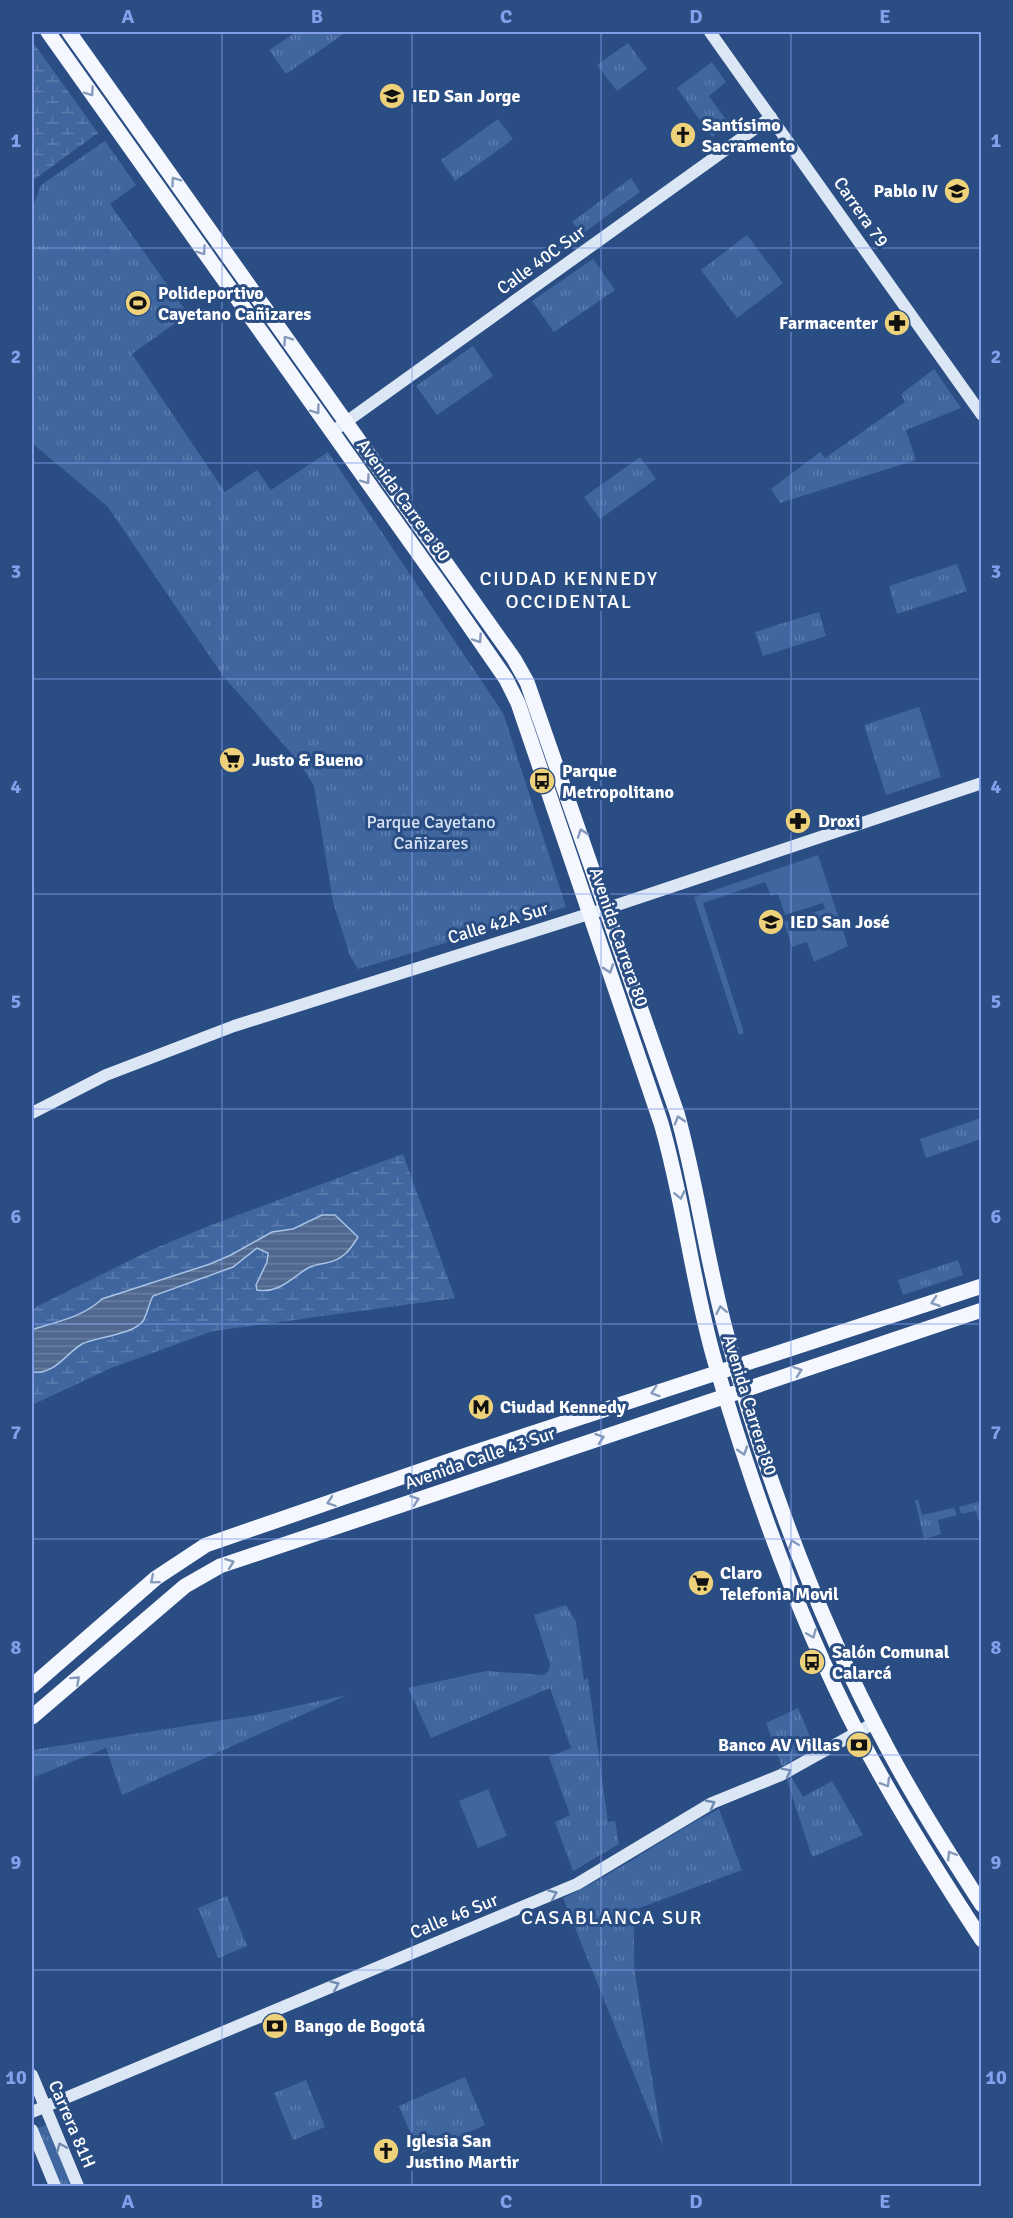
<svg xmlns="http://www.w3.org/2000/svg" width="1013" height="2218" font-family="Signika,sans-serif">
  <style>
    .grass { fill: #3f669f }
    .wetland { fill: url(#wetland-marsh) }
    .park { fill: url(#park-tufts) }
    .water { fill: url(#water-rules); stroke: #a8c3e6; stroke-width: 1.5 }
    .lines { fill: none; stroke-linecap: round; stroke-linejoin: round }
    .secondary { stroke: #dce7f6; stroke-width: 12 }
    .primary { stroke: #f4f7fe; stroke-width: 15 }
    .oneway { stroke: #859aba }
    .oneway2 { stroke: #718bb1 }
    .grid { fill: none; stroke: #839eea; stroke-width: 1.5; stroke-opacity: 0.55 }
    .labels { text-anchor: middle; stroke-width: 6; stroke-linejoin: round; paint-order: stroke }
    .poi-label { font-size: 18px; font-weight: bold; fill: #fff; stroke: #2a4d83; text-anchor: start }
    .street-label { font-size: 18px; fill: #fff; stroke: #2a4d83 }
    .park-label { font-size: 18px; fill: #d6e3f5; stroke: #2a4d83 }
    .neighbourhood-label { font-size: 20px; letter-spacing: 1.5px; fill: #fff; stroke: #2a4d83 }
    .neatline { fill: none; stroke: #839eea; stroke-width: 2 }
    .grid-label { font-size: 20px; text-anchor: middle; font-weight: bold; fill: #839eea }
  </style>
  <defs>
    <pattern id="wetland-marsh" width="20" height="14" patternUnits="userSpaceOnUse" patternTransform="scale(1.5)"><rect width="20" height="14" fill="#3f669f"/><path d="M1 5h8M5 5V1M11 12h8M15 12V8" fill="none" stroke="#5c7dad"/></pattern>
    <pattern id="park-tufts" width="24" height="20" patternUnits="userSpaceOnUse" patternTransform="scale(1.5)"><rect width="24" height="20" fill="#3f669f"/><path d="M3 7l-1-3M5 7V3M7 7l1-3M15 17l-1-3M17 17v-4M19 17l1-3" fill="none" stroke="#5c7dad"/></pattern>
    <pattern id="water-rules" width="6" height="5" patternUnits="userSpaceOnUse" patternTransform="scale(1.5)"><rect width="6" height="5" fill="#50688f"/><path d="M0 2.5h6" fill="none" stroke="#6a7fa0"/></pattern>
  </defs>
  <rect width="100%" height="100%" fill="#2a4d83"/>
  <path class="grass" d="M818,855L848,946L814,962L807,942L792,947L784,922L825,909L823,903L785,915L778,894L771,896L765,882L703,903L744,1033L739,1035L694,897Z
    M488,1789L507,1836L478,1848L459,1801Z"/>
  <path class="wetland" d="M32,41L98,133L32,181Z
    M403,1154L455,1298L213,1331L111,1368L32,1405V1309L151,1250L211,1225Z"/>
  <path class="park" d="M296,32H345V33L286,74L269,50Z
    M628,43L647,69L617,91L597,65Z
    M712,62L726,82L709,96L729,124L712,137L677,88Z
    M498,119L513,139L455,181L441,160Z
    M105,141L136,185L110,204L188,314L132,354L225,492L257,470L271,490L328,452L503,713L566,907L358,969L350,956L333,902L314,786L299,762L223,676L108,507L32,443V209L41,185Z
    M631,178L640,192L582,234L572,222Z
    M747,235L783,283L737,318L701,270Z
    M593,259L615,290L554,332L532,301Z
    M473,346L493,376L437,415L416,386Z
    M934,369L961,408L906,430L916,460L780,503L771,489L820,452L825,458L905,402L901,394Z
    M640,457L656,479L600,519L584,497Z
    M957,564L967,591L897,614L889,586Z
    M819,612L826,636L763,656L755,632Z
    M919,707L941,777L886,795L864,725Z
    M981,1118V1139L926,1158L920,1139Z
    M958,1260L963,1275L903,1295L898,1280Z
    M915,1500H918L922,1515L954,1508L957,1515L938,1520L941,1534L924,1539Z
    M981,1501V1527H980L976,1511L961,1514L959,1507Z
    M566,1605L576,1622L584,1680L588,1678L608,1822L615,1821L619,1844L573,1871L555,1822L570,1815L549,1757L571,1748L550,1688L431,1738L408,1688L486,1671L544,1675L549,1670L550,1664L534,1615Z
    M347,1695L122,1795L106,1748L32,1778V1750L255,1715Z
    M798,1708L814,1746L782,1767L766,1723Z
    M792,1778L803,1797L832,1781L863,1835L812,1857L787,1780Z
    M719,1809L742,1870L634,1910V1967L663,2146L563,1898C618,1873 665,1836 719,1809Z
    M227,1896L247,1946L218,1958L198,1908Z
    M465,2077L485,2125L419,2154L399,2106Z
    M306,2080L325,2127L293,2140L274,2093Z
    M46,2125L72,2186H59L35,2129Z"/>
  <path class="water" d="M322,1215H335L358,1237C350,1250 343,1260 326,1263C321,1264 313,1265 308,1268C291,1278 279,1294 257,1290L256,1285L267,1262L268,1253L257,1248L233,1267L153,1296C149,1303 147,1315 143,1321C133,1335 96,1337 82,1344C65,1354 55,1375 32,1372V1330L34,1329C59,1321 83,1317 102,1299L210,1264L231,1255L272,1232L293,1229Z"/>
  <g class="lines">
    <path class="secondary" d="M710,32L982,415
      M332,432L771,117
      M32,1113L106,1075L234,1026L617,905L982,783
      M32,2075L78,2186
      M32,2112L577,1884L712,1803L781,1775L874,1723
      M32,2130L55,2186"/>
    <path class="primary" d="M48,32L450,598L506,679L518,703L661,1123C684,1201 692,1283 715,1362C752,1488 797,1616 858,1734C895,1804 938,1873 982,1940
      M69,32L514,659L527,682L677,1113C698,1188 707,1265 728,1339C767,1483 819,1622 890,1753C918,1805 950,1855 982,1905
      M32,1686L156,1578L206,1545L463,1456L982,1286
      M32,1717L185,1586L220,1566L982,1310"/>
  </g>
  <defs><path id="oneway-chevron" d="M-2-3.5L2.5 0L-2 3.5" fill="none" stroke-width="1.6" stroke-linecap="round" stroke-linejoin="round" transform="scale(1.5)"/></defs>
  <g class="oneway">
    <use href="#oneway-chevron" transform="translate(90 92) rotate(55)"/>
    <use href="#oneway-chevron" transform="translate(175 181) rotate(-125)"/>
    <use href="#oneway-chevron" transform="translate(202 251) rotate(54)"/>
    <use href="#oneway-chevron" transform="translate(287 340) rotate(-125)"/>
    <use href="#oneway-chevron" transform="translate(316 410) rotate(54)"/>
    <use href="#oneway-chevron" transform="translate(366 480) rotate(54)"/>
    <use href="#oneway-chevron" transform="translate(478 639) rotate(56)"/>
    <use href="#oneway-chevron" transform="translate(582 833) rotate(-109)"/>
    <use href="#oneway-chevron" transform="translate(609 969) rotate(71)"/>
    <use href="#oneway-chevron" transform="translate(679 1120) rotate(-107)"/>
    <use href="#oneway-chevron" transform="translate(680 1195) rotate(78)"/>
    <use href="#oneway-chevron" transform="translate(935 1302) rotate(161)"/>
    <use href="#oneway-chevron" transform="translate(721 1310) rotate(-101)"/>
    <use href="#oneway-chevron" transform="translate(798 1371) rotate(-19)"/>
    <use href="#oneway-chevron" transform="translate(655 1392) rotate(162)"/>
    <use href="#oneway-chevron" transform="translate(600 1438) rotate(-19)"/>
    <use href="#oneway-chevron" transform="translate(743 1451) rotate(72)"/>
    <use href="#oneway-chevron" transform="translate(415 1500) rotate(-19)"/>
    <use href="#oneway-chevron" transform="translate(331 1502) rotate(161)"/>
    <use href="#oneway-chevron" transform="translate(793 1544) rotate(-111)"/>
    <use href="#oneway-chevron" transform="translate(230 1563) rotate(-20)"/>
    <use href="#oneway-chevron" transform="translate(154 1580) rotate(140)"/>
    <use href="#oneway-chevron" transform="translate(812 1634) rotate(67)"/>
    <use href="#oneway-chevron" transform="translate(76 1680) rotate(-42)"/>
    <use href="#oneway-chevron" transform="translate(886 1783) rotate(60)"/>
    <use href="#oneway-chevron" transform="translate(951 1855) rotate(-122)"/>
  </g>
  <g class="oneway2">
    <use href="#oneway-chevron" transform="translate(787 1772) rotate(-29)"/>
    <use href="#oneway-chevron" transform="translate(711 1804) rotate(-28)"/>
    <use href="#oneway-chevron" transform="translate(553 1894) rotate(-23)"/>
    <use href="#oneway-chevron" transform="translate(335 1985) rotate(-23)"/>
    <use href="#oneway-chevron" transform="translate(61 2147) rotate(-113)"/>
  </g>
  <path class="grid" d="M222,32V2186M412,32V2186M601,32V2186M791,32V2186M32,248H982M32,463H982M32,679H982M32,894H982M32,1109H982M32,1324H982M32,1539H982M32,1755H982M32,1970H982"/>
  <defs>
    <g id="school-disc" transform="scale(1.35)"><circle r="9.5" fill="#edd17b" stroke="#2a4d83"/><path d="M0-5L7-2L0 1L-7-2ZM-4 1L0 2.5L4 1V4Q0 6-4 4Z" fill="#111"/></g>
    <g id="church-disc" transform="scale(1.35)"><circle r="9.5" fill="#edd17b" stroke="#2a4d83"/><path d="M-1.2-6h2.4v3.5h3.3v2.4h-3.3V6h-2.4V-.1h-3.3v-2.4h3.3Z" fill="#111"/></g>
    <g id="stadium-disc" transform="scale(1.35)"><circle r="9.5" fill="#edd17b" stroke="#2a4d83"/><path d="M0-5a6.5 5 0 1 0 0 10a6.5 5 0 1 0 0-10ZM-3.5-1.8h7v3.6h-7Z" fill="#111"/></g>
    <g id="pharmacy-disc" transform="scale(1.35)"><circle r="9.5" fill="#edd17b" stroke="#2a4d83"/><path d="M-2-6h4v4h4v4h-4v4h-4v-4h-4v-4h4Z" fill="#111"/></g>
    <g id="supermarket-disc" transform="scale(1.35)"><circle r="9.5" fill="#edd17b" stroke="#2a4d83"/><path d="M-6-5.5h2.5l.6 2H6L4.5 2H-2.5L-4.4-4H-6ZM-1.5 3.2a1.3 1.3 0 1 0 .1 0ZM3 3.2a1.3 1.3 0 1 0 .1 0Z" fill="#111"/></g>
    <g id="bus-disc" transform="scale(1.35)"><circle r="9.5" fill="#edd17b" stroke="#2a4d83"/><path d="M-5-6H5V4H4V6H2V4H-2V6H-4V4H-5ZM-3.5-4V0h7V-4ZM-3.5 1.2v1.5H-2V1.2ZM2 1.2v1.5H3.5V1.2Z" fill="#111"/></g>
    <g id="metro-disc" transform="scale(1.35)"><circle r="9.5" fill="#edd17b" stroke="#2a4d83"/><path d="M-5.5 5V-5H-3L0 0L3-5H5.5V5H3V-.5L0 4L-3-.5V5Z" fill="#111"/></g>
    <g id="bank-disc" transform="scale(1.35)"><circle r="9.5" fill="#edd17b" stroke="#2a4d83"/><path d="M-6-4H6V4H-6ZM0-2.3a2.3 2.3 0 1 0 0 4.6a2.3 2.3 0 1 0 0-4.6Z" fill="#111"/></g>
  </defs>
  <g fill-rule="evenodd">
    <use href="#school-disc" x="392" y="96"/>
    <use href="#church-disc" x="683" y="135"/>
    <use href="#school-disc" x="957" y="191"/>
    <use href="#stadium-disc" x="138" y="303"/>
    <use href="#pharmacy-disc" x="897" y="323"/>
    <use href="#supermarket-disc" x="232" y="760"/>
    <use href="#bus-disc" x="542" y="781"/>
    <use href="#pharmacy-disc" x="798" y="821"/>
    <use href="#school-disc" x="771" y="922"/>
    <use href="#metro-disc" x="481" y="1407"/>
    <use href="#supermarket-disc" x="701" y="1583"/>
    <use href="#bus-disc" x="812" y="1662"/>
    <use href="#bank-disc" x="859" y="1745"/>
    <use href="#bank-disc" x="275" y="2026"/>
    <use href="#church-disc" x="386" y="2151"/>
  </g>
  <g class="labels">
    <g class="poi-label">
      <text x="412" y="102">IED San Jorge</text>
      <text x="702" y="131">Santísimo<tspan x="702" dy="21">Sacramento</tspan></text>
      <text x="938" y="197" text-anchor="end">Pablo IV</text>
      <text x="158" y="299">Polideportivo<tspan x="158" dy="21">Cayetano Cañizares</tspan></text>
      <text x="878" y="329" text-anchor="end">Farmacenter</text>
      <text x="252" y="766">Justo &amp; Bueno</text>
      <text x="562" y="777">Parque<tspan x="562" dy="21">Metropolitano</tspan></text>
      <text x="818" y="827">Droxi</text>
      <text x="790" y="928">IED San José</text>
      <text x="500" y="1413">Ciudad Kennedy</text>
      <text x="720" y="1579">Claro<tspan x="720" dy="21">Telefonia Movil</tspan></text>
      <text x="832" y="1658">Salón Comunal<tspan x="832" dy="21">Calarcá</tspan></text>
      <text x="840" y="1751" text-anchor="end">Banco AV Villas</text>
      <text x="294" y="2032">Bango de Bogotá</text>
      <text x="406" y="2147">Iglesia San<tspan x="406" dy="21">Justino Martir</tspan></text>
    </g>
    <g class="street-label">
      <text transform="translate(861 212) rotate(55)" y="6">Carrera 79</text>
      <text transform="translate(541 260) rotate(-36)" y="6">Calle 40C Sur</text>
      <text transform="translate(404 500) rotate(54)" y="6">Avenida Carrera 80</text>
      <text transform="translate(498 923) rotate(-17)" y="6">Calle 42A Sur</text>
      <text transform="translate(619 937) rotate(71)" y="6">Avenida Carrera 80</text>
      <text transform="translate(750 1405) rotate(73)" y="6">Avenida Carrera 80</text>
      <text transform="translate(480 1458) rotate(-19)" y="6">Avenida Calle 43 Sur</text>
      <text transform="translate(454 1916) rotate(-22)" y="6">Calle 46 Sur</text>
      <text transform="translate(72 2124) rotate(67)" y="6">Carrera 81H</text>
    </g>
    <g class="park-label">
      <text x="431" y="828">Parque Cayetano<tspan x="431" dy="21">Cañizares</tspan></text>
    </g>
    <g class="neighbourhood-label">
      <text x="569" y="585">CIUDAD KENNEDY<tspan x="569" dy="23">OCCIDENTAL</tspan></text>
      <text x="612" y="1924">CASABLANCA SUR</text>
    </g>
  </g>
  <rect width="1013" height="2218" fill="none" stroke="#2a4d83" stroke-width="66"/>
  <rect x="33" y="33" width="947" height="2152" class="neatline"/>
  <g class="grid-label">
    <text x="128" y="23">A</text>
    <text x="317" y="23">B</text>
    <text x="506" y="23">C</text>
    <text x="696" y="23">D</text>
    <text x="885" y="23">E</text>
    <text x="16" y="147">1</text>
    <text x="996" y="147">1</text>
    <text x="16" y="363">2</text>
    <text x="996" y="363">2</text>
    <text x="16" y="578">3</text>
    <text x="996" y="578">3</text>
    <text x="16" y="793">4</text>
    <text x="996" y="793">4</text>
    <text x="16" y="1008">5</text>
    <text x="996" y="1008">5</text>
    <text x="16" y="1223">6</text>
    <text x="996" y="1223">6</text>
    <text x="16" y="1439">7</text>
    <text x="996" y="1439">7</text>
    <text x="16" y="1654">8</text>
    <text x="996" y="1654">8</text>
    <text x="16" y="1869">9</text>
    <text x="996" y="1869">9</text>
    <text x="16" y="2084">10</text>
    <text x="996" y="2084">10</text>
    <text x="128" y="2208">A</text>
    <text x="317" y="2208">B</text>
    <text x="506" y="2208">C</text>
    <text x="696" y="2208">D</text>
    <text x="885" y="2208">E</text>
  </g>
</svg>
